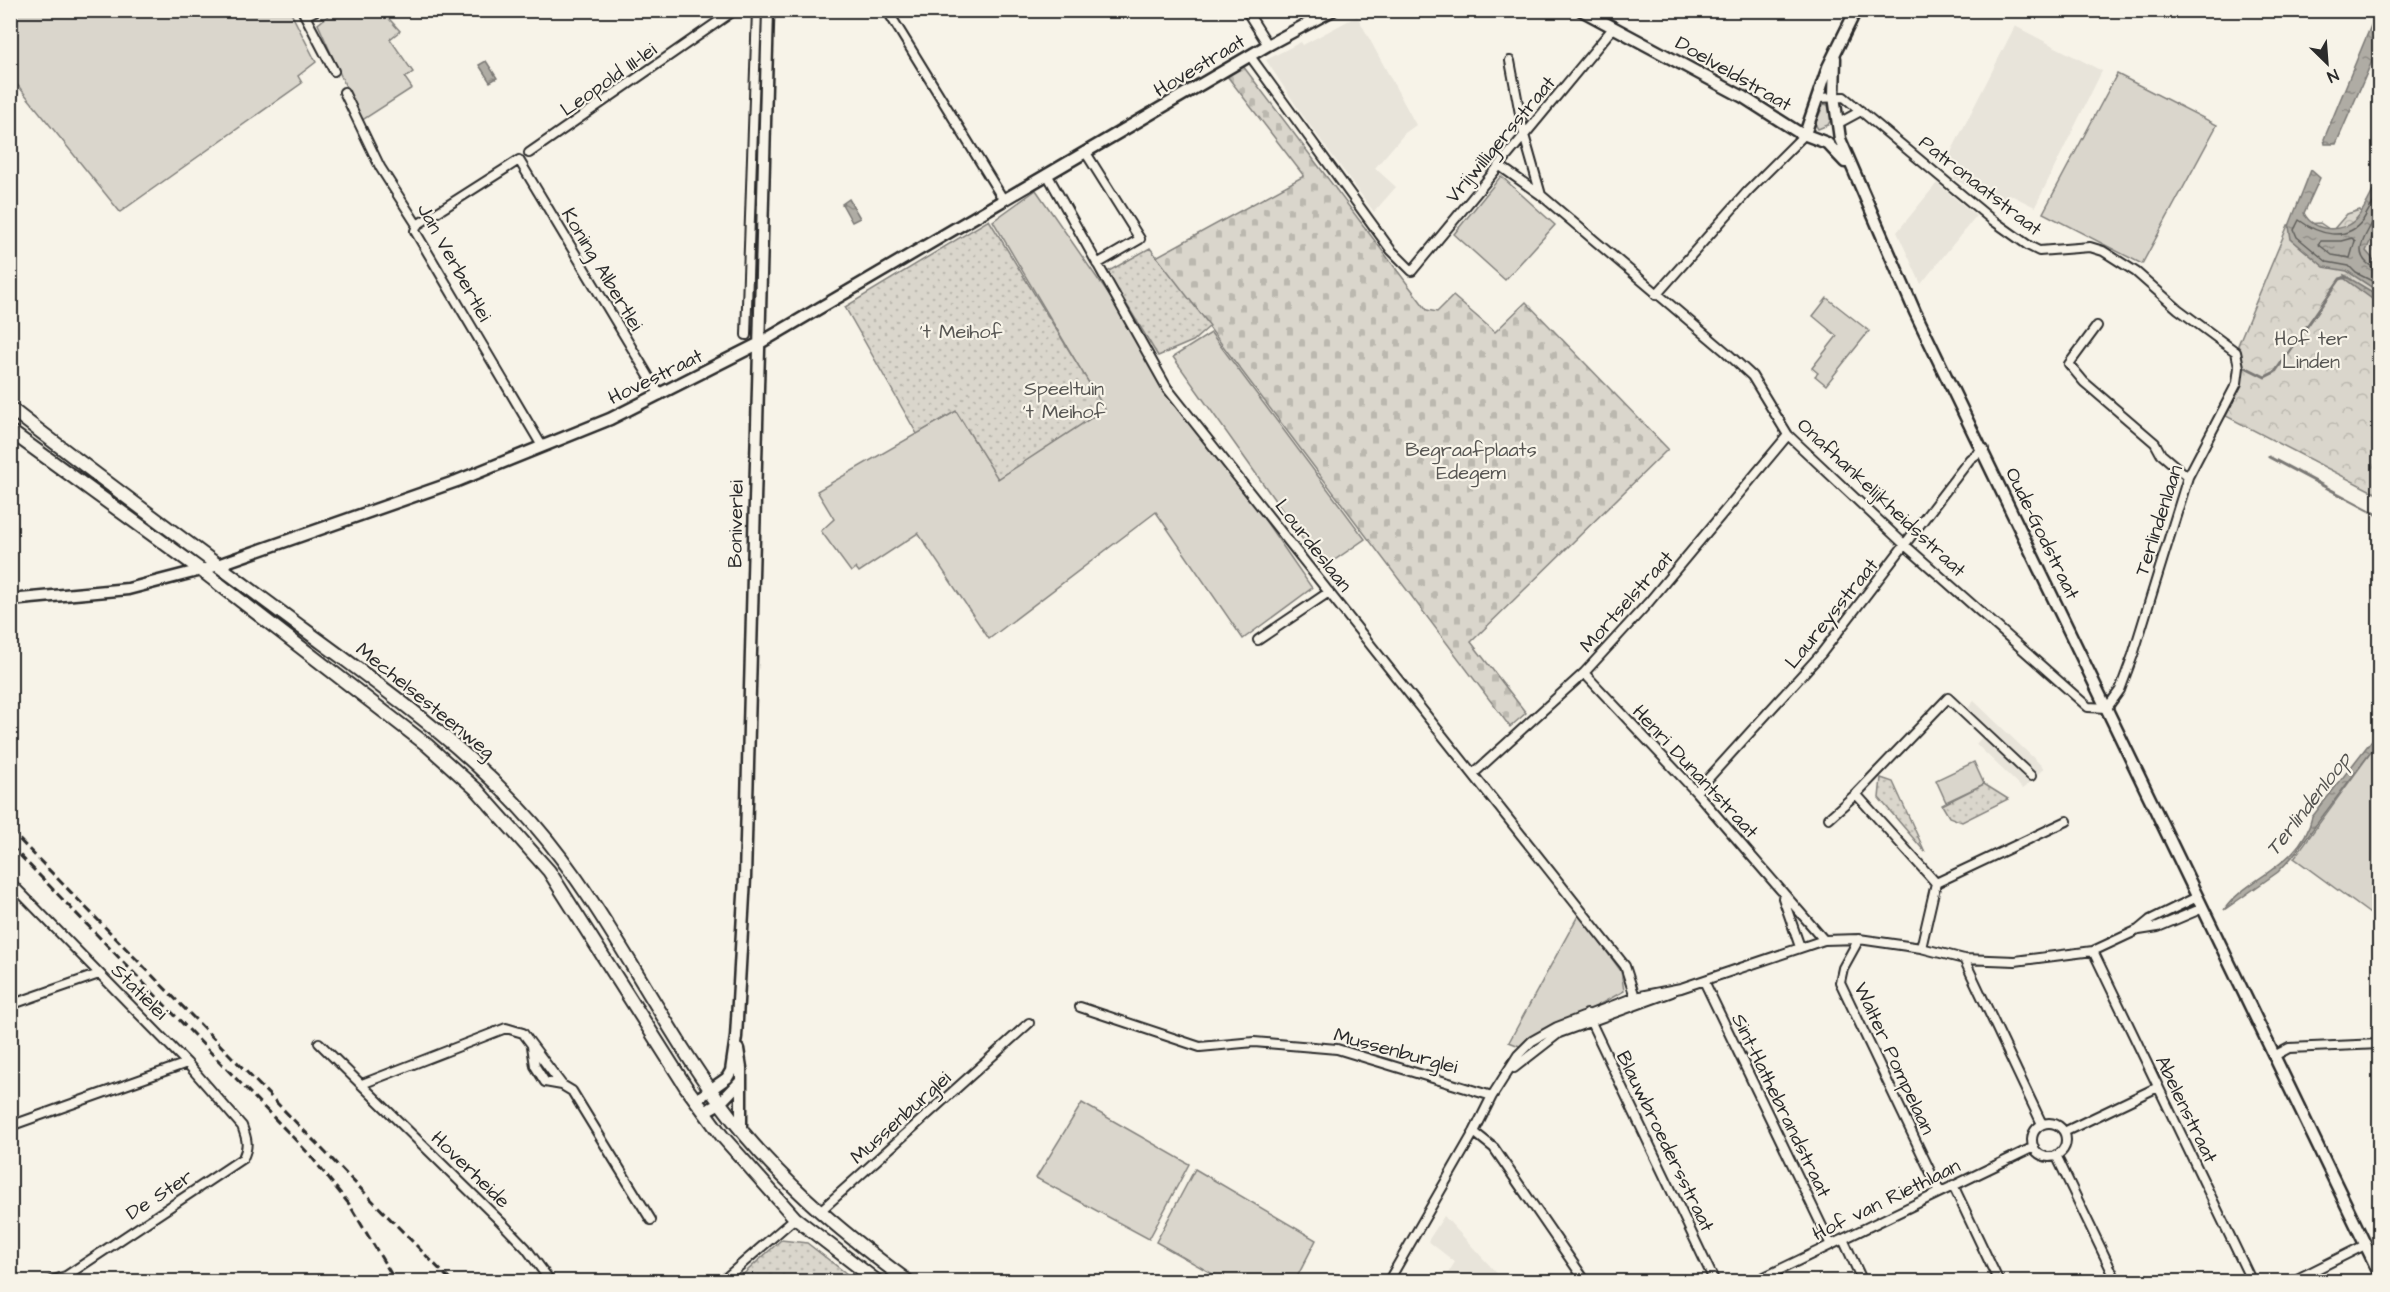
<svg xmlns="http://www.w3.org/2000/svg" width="2390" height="1292" font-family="'Architects Daughter',sans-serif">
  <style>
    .built { fill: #e8e4da }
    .green { fill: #dad6cc; stroke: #82807c; stroke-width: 1.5 }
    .forest { fill: url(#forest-crowns); stroke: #82807c; stroke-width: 1.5 }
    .cemetery { fill: url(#cemetery-stones); stroke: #82807c; stroke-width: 1.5 }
    .park { fill: url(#park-dots); stroke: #82807c; stroke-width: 1.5 }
    .water { fill: url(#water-ripples); stroke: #7a7874; stroke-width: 1.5 }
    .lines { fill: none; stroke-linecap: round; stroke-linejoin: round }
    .shore { stroke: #605f5b; stroke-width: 1.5 }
    .stream { stroke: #7a7874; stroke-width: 3 }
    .street-casing { stroke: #2b2b2b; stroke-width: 12 }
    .secondary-casing { stroke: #2b2b2b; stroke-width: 15 }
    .primary-casing { stroke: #2b2b2b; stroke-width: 16 }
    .street { stroke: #f7f3e8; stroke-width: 8 }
    .secondary { stroke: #f7f3e8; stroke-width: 10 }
    .primary { stroke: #f7f3e8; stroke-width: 12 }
    .rail { stroke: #2b2b2b; stroke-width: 3; stroke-dasharray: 9 4.5; stroke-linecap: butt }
    .labels { text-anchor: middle; stroke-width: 4.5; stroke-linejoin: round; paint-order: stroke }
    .street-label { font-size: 20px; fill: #2b2b2b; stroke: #f7f3e8 }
    .park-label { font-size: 20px; fill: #575653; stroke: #f7f3e8 }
    .water-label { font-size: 21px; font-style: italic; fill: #53524f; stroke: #f7f3e8 }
  </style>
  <defs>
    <pattern id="forest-crowns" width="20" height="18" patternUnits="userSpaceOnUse" patternTransform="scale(1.5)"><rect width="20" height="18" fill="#dad6cc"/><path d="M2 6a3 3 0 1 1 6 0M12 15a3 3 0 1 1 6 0" fill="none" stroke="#bbb8af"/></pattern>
    <pattern id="cemetery-stones" width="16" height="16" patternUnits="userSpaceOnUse" patternTransform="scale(1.5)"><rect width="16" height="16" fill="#dad6cc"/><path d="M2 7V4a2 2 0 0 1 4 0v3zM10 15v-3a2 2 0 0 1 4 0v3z" fill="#bbb8af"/></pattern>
    <pattern id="park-dots" width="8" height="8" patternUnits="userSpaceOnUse" patternTransform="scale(1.5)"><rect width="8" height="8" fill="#dad6cc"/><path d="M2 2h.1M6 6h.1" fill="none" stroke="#bbb8af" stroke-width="1.8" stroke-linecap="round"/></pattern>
    <pattern id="water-ripples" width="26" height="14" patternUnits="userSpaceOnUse" patternTransform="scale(1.5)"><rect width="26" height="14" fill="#afaca4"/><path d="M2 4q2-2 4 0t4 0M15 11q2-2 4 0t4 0" fill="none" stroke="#8f8c86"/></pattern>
  </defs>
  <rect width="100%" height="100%" fill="#f7f3e8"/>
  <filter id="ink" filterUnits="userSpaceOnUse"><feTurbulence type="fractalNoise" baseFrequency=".0167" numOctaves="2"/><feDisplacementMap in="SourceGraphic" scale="12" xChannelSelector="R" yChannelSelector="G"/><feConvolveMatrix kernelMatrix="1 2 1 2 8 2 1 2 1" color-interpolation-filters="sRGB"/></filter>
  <g filter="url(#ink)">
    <path class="built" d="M1357,16L1416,125L1405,133L1375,168L1396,187L1374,212L1303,116L1266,60L1301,42L1303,45Z
      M2015,26L2102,71L2035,207L2009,194L1999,203L1954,179L1957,171L1947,160Z
      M1937,183L1976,216L1921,284L1897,232Z
      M1974,701L2044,768L2038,774L1968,708Z
      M1982,737L2029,783L2023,789L1976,744Z
      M1444,1216L1504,1281H1443L1455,1262L1428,1241Z"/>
    <path class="green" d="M10,11H290L316,62L298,76L302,83L120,212L11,77Z
      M334,11H382L400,31L390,39L413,72L405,78L412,88L361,121L318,24Z
      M2117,74L2217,125L2142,264L2043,213Z
      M1824,104L1828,105L1831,119L1828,125L1818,129L1815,124Z
      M1501,176L1555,225L1505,280L1454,234Z
      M1036,190L1312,588L1243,639L1156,512L989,639L918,533L859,572L856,568L851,572L821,531L834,519L817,491L956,411L998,478L1104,409L993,221Z
      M1827,298L1869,331L1826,385L1815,376L1818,373L1812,368L1837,336L1813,316Z
      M1211,333L1365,539L1323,568L1173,357Z
      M2379,741L2380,907L2373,916L2294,858Z
      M1974,762L1984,784L1946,802L1936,780Z
      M1579,914L1621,971L1624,991L1522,1047L1509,1042Z
      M1082,1103L1189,1164L1149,1239L1036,1178Z
      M1195,1169L1316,1240L1295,1281H1225L1156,1242Z"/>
    <path class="forest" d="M2360,210L2371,226L2379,212C2379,230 2371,251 2380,265L2379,495L2226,416C2238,392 2248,372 2238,345L2288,225L2320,223L2332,231L2347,214Z"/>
    <path class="cemetery" d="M1243,66L1427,310L1437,312L1453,296L1495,332L1526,302L1668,449L1471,642L1526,713L1510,727L1156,257L1304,176L1227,76Z"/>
    <path class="park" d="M989,220L1105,409L998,479L956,411L917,434L845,307Z
      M1150,248L1210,326L1193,341L1158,356L1107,272Z
      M1881,778L1893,782L1925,852L1879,798Z
      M1984,784L2008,799L1962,822L1949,817L1942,805Z
      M781,1240L807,1243L856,1281H736Z"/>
    <path class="water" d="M2377,11H2379V45L2336,144H2325L2324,139Z
      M486,61L497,78L490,82L479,65Z
      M2311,170L2320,178L2304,213C2313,232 2343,234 2357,218C2364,210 2369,199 2374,189L2379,192V221L2366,251L2379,266V292L2347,271L2324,267L2291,239L2289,226Z
      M849,199L860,218L852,222L842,204Z
      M2344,275L2379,296V304L2345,279Z
      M2379,731V741L2292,857L2278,872L2224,910C2245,878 2302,865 2312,817Z"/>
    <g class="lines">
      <path class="shore" d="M2380,197C2372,201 2368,212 2363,220C2346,243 2318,234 2299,220L2294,230L2297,237L2327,262L2349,266L2356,273L2380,285
        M2380,220L2372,223C2365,237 2354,251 2367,263C2372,267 2374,269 2380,270
        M2352,238L2355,241L2350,258L2332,255L2318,244L2321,241H2341Z"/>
      <path class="stream" d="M2245,367L2265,377L2275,372L2340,279L2347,277
        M2269,457L2380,516"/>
      <g class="street-casing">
        <path id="street" d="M302,10L334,71
          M887,10L1003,199
          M1246,10L1268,45
          M305,16L317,10
          M1250,56L1391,250L1412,271L1613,28
          M1510,61L1524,135L1541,195
          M344,92L380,167L417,225L415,231L542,446
          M1837,124L1861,111
          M529,153L735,10
          M1086,153L1140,239L1097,264
          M1500,166L1541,195L1726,352L1752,376L1788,435L1906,546L2088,707L2107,708L2120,690L2133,655L2188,477L2237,383L2239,367L2236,352L2178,309L2136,272L2103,251L2090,247L2039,251L2029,246L1991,219L1844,97L1817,98
          M1047,174L1167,388L1625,966L1635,997
          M417,225L519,160L660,395
          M1656,295L1748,191L1805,134
          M2097,326L2069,364L2084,382L2155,443L2161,454L2188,477
          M746,335L757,10
          M1258,640L1329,592
          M1584,673L1696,792L1824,940
          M1473,774L1584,673L1648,603L1788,435
          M1696,792L1821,654L1970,459L1984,449
          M1829,818L1856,794
          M10,882L187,1063L242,1126C247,1139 249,1146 243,1158L66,1276L68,1282
          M1936,883L2067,821
          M1783,898L1800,947
          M2139,930L2158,927L2203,908
          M1859,939L1843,968L1840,982L1940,1192
          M1921,948L1936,883L1856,794L1948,698L2031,776
          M2093,951L2252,1282
          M1964,959L2042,1124
          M1704,981L1831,1245
          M10,1005L99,974
          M1080,1007L1200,1047L1254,1042L1337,1049L1492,1096
          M1587,1014L1715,1282
          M319,1043L501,1222L526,1248L551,1282
          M532,1046L535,1066L545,1082L562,1085L572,1091L651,1220
          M2274,1056L2289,1048L2380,1044
          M1514,1068L1559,1033L1672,992
          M362,1084L506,1028L523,1033L562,1085
          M2032 1140a17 17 0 1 1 34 0a17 17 0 1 1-34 0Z
          M10,1126L187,1063
          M1474,1132L1494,1148L1586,1282
          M2064,1132L2158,1087
          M2056,1155L2117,1282
          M1953,1185L1999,1282
          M819,1212L1029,1023
          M1843,1239L1863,1282
          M49,1282L66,1276
          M721,1282L795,1218
          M1388,1282L1474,1132L1492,1096L1518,1055L1532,1041L1557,1027L1635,997L1681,988L1824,940L1859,939L1921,948L1964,959L2015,961L2093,951L2138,930L2150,920L2197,897
          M1754,1282L2034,1147
          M2291,1282L2365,1245"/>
      </g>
      <g class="secondary-casing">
        <path id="secondary" d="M1581,10L1743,97L1798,132L1827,143L1845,162
          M1835,58L1834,96L1840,139L1915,312L2380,1275
          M1805,134L1828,67L1856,10
          M10,600L128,589L209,568L457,481L610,419L760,343L1268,45L1333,10
          M738,1049L741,1068V1131
          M696,1100L727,1078L731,1071L736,1037L745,878L768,10
          M704,1112L720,1103L741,1081"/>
      </g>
      <g class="primary-casing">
        <path id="primary" d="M10,408C107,484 207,557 305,630C385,689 467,747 533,823C607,908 654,1013 720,1103C772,1174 838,1230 909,1282
          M10,431L201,570L427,745L477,790L549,871L686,1087L722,1136L795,1218L878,1282"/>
      </g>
      <use href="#street" class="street"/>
      <use href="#secondary" class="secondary"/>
      <use href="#primary" class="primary"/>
      <path class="rail" d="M10,830L452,1282
        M10,845L309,1154L349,1204L396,1282"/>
    </g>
  </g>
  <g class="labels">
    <g class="street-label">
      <text transform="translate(1199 65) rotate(-31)" y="7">Hovestraat</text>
      <text transform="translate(1734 73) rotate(30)" y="7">Doelveldstraat</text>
      <text transform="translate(608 79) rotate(-35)" y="7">Leopold III-lei</text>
      <text transform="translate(1500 139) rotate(-50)" y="7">Vrijwilligersstraat</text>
      <text transform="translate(1981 185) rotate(38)" y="7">Patronaatstraat</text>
      <text transform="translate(455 262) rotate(61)" y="7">Jan Verbertlei</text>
      <text transform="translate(603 269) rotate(59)" y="7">Koning Albertlei</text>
      <text transform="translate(655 376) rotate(-26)" y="7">Hovestraat</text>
      <text transform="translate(1882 497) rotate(43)" y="7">Onafhankelijkheidsstraat</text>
      <text transform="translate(2158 520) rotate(-72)" y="7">Terlindenlaan</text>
      <text transform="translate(735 524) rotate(-89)" y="7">Boniverlei</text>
      <text transform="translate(2043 533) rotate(64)" y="7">Oude-Godstraat</text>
      <text transform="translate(1314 545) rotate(52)" y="7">Lourdeslaan</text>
      <text transform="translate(1626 601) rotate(-48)" y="7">Mortselstraat</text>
      <text transform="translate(1831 613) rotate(-51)" y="7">Laureysstraat</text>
      <text transform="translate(426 700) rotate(39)" y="7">Mechelsesteenweg</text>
      <text transform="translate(1696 771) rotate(47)" y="7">Henri Dunantstraat</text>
      <text transform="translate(140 991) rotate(45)" y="7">Statielei</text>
      <text transform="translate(1396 1050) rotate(15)" y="7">Mussenburglei</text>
      <text transform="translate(1895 1058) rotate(65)" y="7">Walter Pompelaan</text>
      <text transform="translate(1782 1105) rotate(64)" y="7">Sint-Hathebrandstraat</text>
      <text transform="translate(2187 1109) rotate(64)" y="7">Abelenstraat</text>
      <text transform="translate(900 1117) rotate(-42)" y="7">Mussenburglei</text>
      <text transform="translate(1666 1141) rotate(64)" y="7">Blauwbroedersstraat</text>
      <text transform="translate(471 1169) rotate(44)" y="7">Hoverheide</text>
      <text transform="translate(159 1194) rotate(-33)" y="7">De Ster</text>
      <text transform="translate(1886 1199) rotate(-26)" y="7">Hof van Riethlaan</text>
    </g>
    <g class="park-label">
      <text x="961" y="338">'t Meihof</text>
      <text x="2311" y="345">Hof ter<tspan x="2311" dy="23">Linden</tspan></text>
      <text x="1064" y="395">Speeltuin<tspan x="1064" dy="23">'t Meihof</tspan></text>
      <text x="1471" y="456">Begraafplaats<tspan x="1471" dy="23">Edegem</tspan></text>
    </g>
    <g class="water-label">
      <text transform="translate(2308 804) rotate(-52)" y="7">Terlindenloop</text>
    </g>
  </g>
  <rect width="2390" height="1292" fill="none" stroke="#f7f3e8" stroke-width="36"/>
  <rect x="18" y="18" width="2354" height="1256" fill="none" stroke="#2b2b2b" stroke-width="2" filter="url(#ink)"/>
  <g transform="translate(2327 63) rotate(155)" stroke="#f7f3e8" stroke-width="4.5" paint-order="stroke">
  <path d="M0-4.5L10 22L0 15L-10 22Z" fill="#2b2b2b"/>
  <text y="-9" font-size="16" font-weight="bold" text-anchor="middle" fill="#2b2b2b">N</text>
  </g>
</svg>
